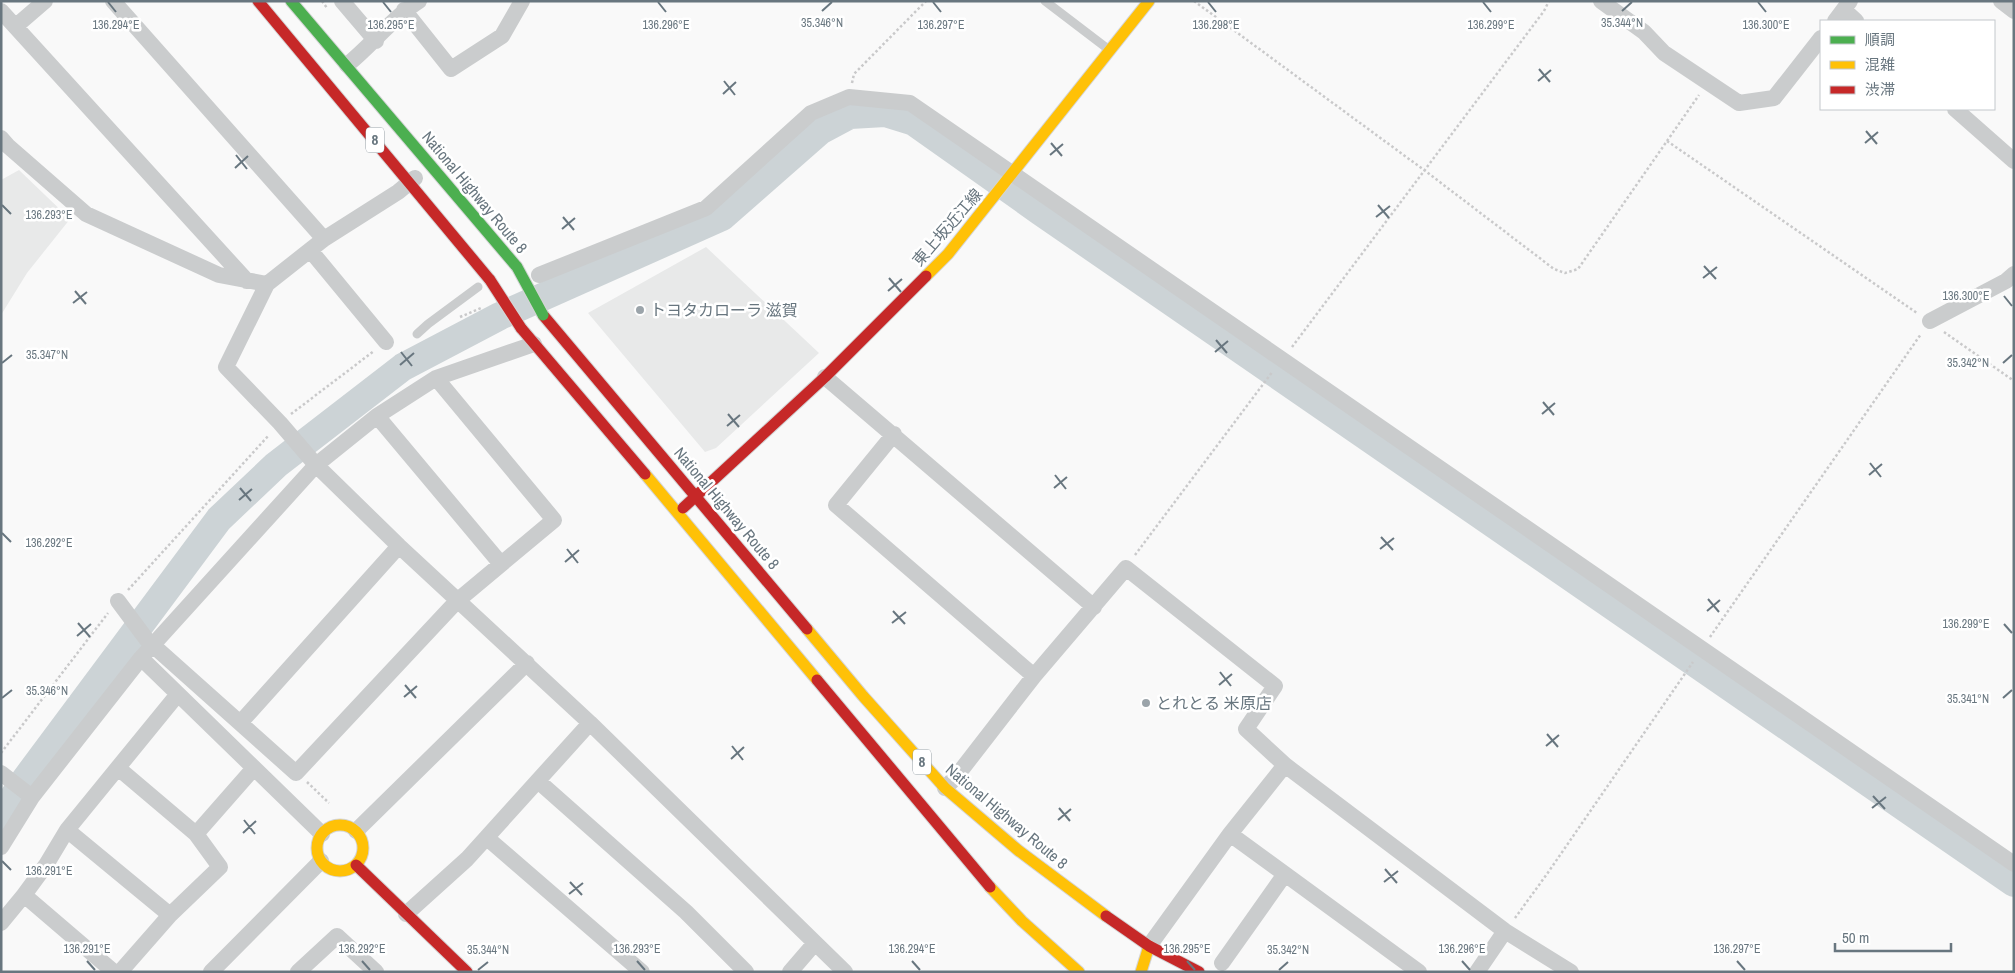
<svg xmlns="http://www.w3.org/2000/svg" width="2015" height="973" font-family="'Archivo Narrow','Noto Sans JP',sans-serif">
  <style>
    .built { fill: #e8e9e9 }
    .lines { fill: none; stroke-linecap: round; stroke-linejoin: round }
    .river { stroke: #ccd3d6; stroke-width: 28 }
    .fast-casing { stroke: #d4d5d6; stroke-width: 13 }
    .slow-casing { stroke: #d4d5d6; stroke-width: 13 }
    .jam-casing { stroke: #d4d5d6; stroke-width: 13 }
    .path { stroke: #c9c9ca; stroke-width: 2.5; stroke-dasharray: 2.5 2.5; stroke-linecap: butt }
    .lane { stroke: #cacccd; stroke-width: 9 }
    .street { stroke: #cacccd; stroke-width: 16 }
    .fast { stroke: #4caf50; stroke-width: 11 }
    .slow { stroke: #ffc107; stroke-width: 11 }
    .jam { stroke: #c62828; stroke-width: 11 }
    .fast-bridge-casing { stroke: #d4d5d5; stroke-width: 13; stroke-linecap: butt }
    .jam-bridge-casing { stroke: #d4d5d5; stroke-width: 13; stroke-linecap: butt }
    .fast-bridge { stroke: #4caf50; stroke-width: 11 }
    .jam-bridge { stroke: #c62828; stroke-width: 11 }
    .ticks { fill: none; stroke: #68767f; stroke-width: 2 }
    .poi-dot { fill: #9ba4aa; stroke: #fff; stroke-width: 2 }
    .labels { text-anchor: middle; stroke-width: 5; stroke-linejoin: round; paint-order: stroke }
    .shield { fill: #fff; stroke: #959fa5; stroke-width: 1 }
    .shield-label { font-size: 15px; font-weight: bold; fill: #68767f }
    .street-label { font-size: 16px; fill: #68767f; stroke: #fff }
    .poi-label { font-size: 16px; fill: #68767f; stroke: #fff; text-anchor: start }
    .ticks-label { font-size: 12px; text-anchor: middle; fill: #68767f; stroke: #fff; stroke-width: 5; stroke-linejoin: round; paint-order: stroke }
  </style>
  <rect width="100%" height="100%" fill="#f9f9f9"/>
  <path class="built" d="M19,170L70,219L27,273L1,315V180Z
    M706,247L819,353L716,448L705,452L588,313Z"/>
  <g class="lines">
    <path class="river" d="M1,816L24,781L219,519L276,465L403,367L500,316L722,217L820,131L850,115L885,113L914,122L1041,212L2014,883"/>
    <g class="fast-casing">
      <path id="fast" d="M291,1L517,267"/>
    </g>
    <g class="slow-casing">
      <path id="slow" d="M926,276L948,254L1149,1
        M645,474L817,680
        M807,629L863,696L945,788L1019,851L1106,916
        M317 848a23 23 0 1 1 46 0a23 23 0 1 1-46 0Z
        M990,887L1022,921L1079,972
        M1141,972L1149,946"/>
    </g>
    <g class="jam-casing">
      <path id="jam" d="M258,1L490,280
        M543,315L807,629
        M521,328L645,474
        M683,508L825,377L926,276
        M817,680L990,887
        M356,865L467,972
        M1106,916L1149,946L1199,972"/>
    </g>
    <path class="path" d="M322,1L327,8
      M1194,1L1424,170L1554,269L1565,273L1578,269L1699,95
      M852,83L854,74L926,1
      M1667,141L1917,313
      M460,317L481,308
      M1944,332L2014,381
      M1292,347L1544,11L1549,1
      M291,414L374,351
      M1135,555L1273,371
      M128,590L269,435
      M1710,637L1921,334
      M1,753L108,613
      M307,782L329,803
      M1515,918L1547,874L1693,662"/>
    <path class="lane" d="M1045,1L1108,49
      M417,334L428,324L478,287"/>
    <path class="street" d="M113,1L324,239L267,284
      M342,1L376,41
      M1601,1L1644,32L1664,53L1739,103L1774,98L1821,38
      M2001,1L2014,11
      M404,10L451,69L502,36L522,1
      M1844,10L1856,21
      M1,11L247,281
      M1835,21L1850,1
      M16,26L45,1
      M347,65C372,45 392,18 419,1
      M1955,109L2014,161
      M1,138L8,146L86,214L219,275L267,284L226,367L280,423L316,465L399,546L590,723L845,972
      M324,239L398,192L415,178
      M310,250L386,342
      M539,275L706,208L811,113L849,97L910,103L2014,864
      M1930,321L2006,281L2014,274
      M825,377L1094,607
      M377,416L501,564
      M894,434L836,505L1034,676
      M118,601L147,640L296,773L457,601L554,520L436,378
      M141,658L322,834
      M240,723L399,546
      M118,768L196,834
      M1,773L32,797
      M538,781L686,912L746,972
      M945,788L955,778L1034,676L1126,568L1275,686L1246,729L1285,765L1505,931L1571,972
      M67,830L178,694
      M356,831L527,663
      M1230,834L1419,972
      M487,838L642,972
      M1,847L32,797L141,658L316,465L377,416L436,378L534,344
      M406,914L467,859L590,723
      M1,923L24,895
      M1149,946L1230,834L1285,765
      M1222,963L1285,874
      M114,972L24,895L46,865L67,830L170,915
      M120,972L170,915L220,867L196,834L254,768
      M211,972L321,861
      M298,972L337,936L376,972
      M790,972L815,943
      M1477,972L1505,931"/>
    <use href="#fast" class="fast"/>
    <use href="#slow" class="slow"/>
    <use href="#jam" class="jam"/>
    <g class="fast-bridge-casing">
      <path id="fast-bridge" d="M517,267L543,315"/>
    </g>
    <g class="jam-bridge-casing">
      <path id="jam-bridge" d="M490,280L521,328"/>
    </g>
    <use href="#fast-bridge" class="fast-bridge"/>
    <use href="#jam-bridge" class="jam-bridge"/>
  </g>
  <path class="ticks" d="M108,2L116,12M383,2L391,12M658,2L666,12M933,2L941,12M1208,2L1216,12M1483,2L1491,12M1758,2L1766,12M822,11L832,2M1622,11L1632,2M1539,69L1550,82M724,81L735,95M1538,81L1551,70M723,94L736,82M1866,131L1877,144M1051,143L1062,156M1865,143L1878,132M236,155L247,169M1050,155L1063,144M235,168L248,156M2,205L11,214M1378,205L1389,218M563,217L574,230M1376,217L1390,206M562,229L575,218M1704,266L1716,279M889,278L901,292M1703,278L1717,267M75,291L86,304M888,291L902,279M2004,296L2012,306M73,303L87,292M1216,340L1227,353M401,352L412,366M1215,352L1228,341M2,363L12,355M2003,363L2012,355M400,365L414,353M1543,402L1554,415M728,414L739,427M1542,414L1555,403M727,426L740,415M1870,463L1881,477M1055,475L1066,489M1869,475L1882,464M240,488L251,501M1054,488L1067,477M239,500L252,489M2,533L11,542M1381,537L1393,550M567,549L578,563M1380,549L1394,538M565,562L579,550M1708,599L1719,612M893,611L905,624M1707,611L1720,600M78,623L90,637M892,623L906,612M2004,624L2012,633M77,636L91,624M1220,672L1231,686M405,685L416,698M1219,685L1232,674M404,697L417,686M2,698L12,690M2003,698L2012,690M1547,734L1558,747M732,746L743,760M1546,746L1559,735M731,759L744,747M1873,796L1885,809M1059,808L1070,821M1872,808L1886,797M244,820L255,834M1058,820L1071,809M243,833L256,821M2,861L11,870M1385,869L1397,883M570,882L582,895M1384,882L1398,871M569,894L583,883M87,961L95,970M362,961L370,970M637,961L645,970M912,961L920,970M1187,961L1195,970M1462,961L1470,970M1737,961L1745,970M478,970L488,962M1279,970L1288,962"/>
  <g class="poi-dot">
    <circle cx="640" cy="310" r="5"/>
    <circle cx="1146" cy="703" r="5"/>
  </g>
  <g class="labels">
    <g class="shield">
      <rect x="366" y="127.5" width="18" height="25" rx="4"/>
      <rect x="913" y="749.5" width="18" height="25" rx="4"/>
    </g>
    <g class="shield-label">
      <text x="375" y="145">8</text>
      <text x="922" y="767">8</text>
    </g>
    <g class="street-label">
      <text transform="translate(475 192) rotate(50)" y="6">National Highway Route 8</text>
      <text transform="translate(947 227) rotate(-49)" y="6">東上坂近江線</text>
      <text transform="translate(727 508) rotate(50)" y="6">National Highway Route 8</text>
      <text transform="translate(1007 816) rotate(40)" y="6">National Highway Route 8</text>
    </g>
    <g class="poi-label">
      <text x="650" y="316">トヨタカローラ 滋賀</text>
      <text x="1156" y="709">とれとる 米原店</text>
    </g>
  </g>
  <g class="ticks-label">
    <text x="822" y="27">35.346°N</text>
    <text x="1622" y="27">35.344°N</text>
    <text x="116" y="29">136.294°E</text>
    <text x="666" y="29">136.296°E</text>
    <text x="941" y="29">136.297°E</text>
    <text x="1216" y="29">136.298°E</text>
    <text x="1491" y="29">136.299°E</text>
    <text x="391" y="29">136.295°E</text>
    <text x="1766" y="29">136.300°E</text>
    <text x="49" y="219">136.293°E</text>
    <text x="1966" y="300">136.300°E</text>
    <text x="47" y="359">35.347°N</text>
    <text x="1968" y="367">35.342°N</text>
    <text x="49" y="547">136.292°E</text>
    <text x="1966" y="628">136.299°E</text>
    <text x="47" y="695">35.346°N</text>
    <text x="1968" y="703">35.341°N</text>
    <text x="49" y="875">136.291°E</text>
    <text x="87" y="953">136.291°E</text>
    <text x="362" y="953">136.292°E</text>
    <text x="637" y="953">136.293°E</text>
    <text x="912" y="953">136.294°E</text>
    <text x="1187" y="953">136.295°E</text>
    <text x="1462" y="953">136.296°E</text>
    <text x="1737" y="953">136.297°E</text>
    <text x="488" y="954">35.344°N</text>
    <text x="1288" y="954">35.342°N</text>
  </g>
  <rect width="2015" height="973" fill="none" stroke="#68767f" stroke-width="5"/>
  <rect x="1820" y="20" width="175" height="90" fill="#ffffff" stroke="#c3c8cc"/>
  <rect x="1830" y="36" width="25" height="8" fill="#4caf50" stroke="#c3c8cc"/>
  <text x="1865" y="45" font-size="15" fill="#68767f">順調</text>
  <rect x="1830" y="61" width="25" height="8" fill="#ffc107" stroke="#c3c8cc"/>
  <text x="1865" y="70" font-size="15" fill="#68767f">混雑</text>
  <rect x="1830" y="86" width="25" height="8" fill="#c62828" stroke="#c3c8cc"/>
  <text x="1865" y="95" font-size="15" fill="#68767f">渋滞</text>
  <path d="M1835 943v8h116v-8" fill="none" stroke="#68767f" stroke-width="2.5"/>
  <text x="1842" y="943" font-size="15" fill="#68767f" stroke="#ffffff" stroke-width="4" paint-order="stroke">50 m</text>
</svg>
